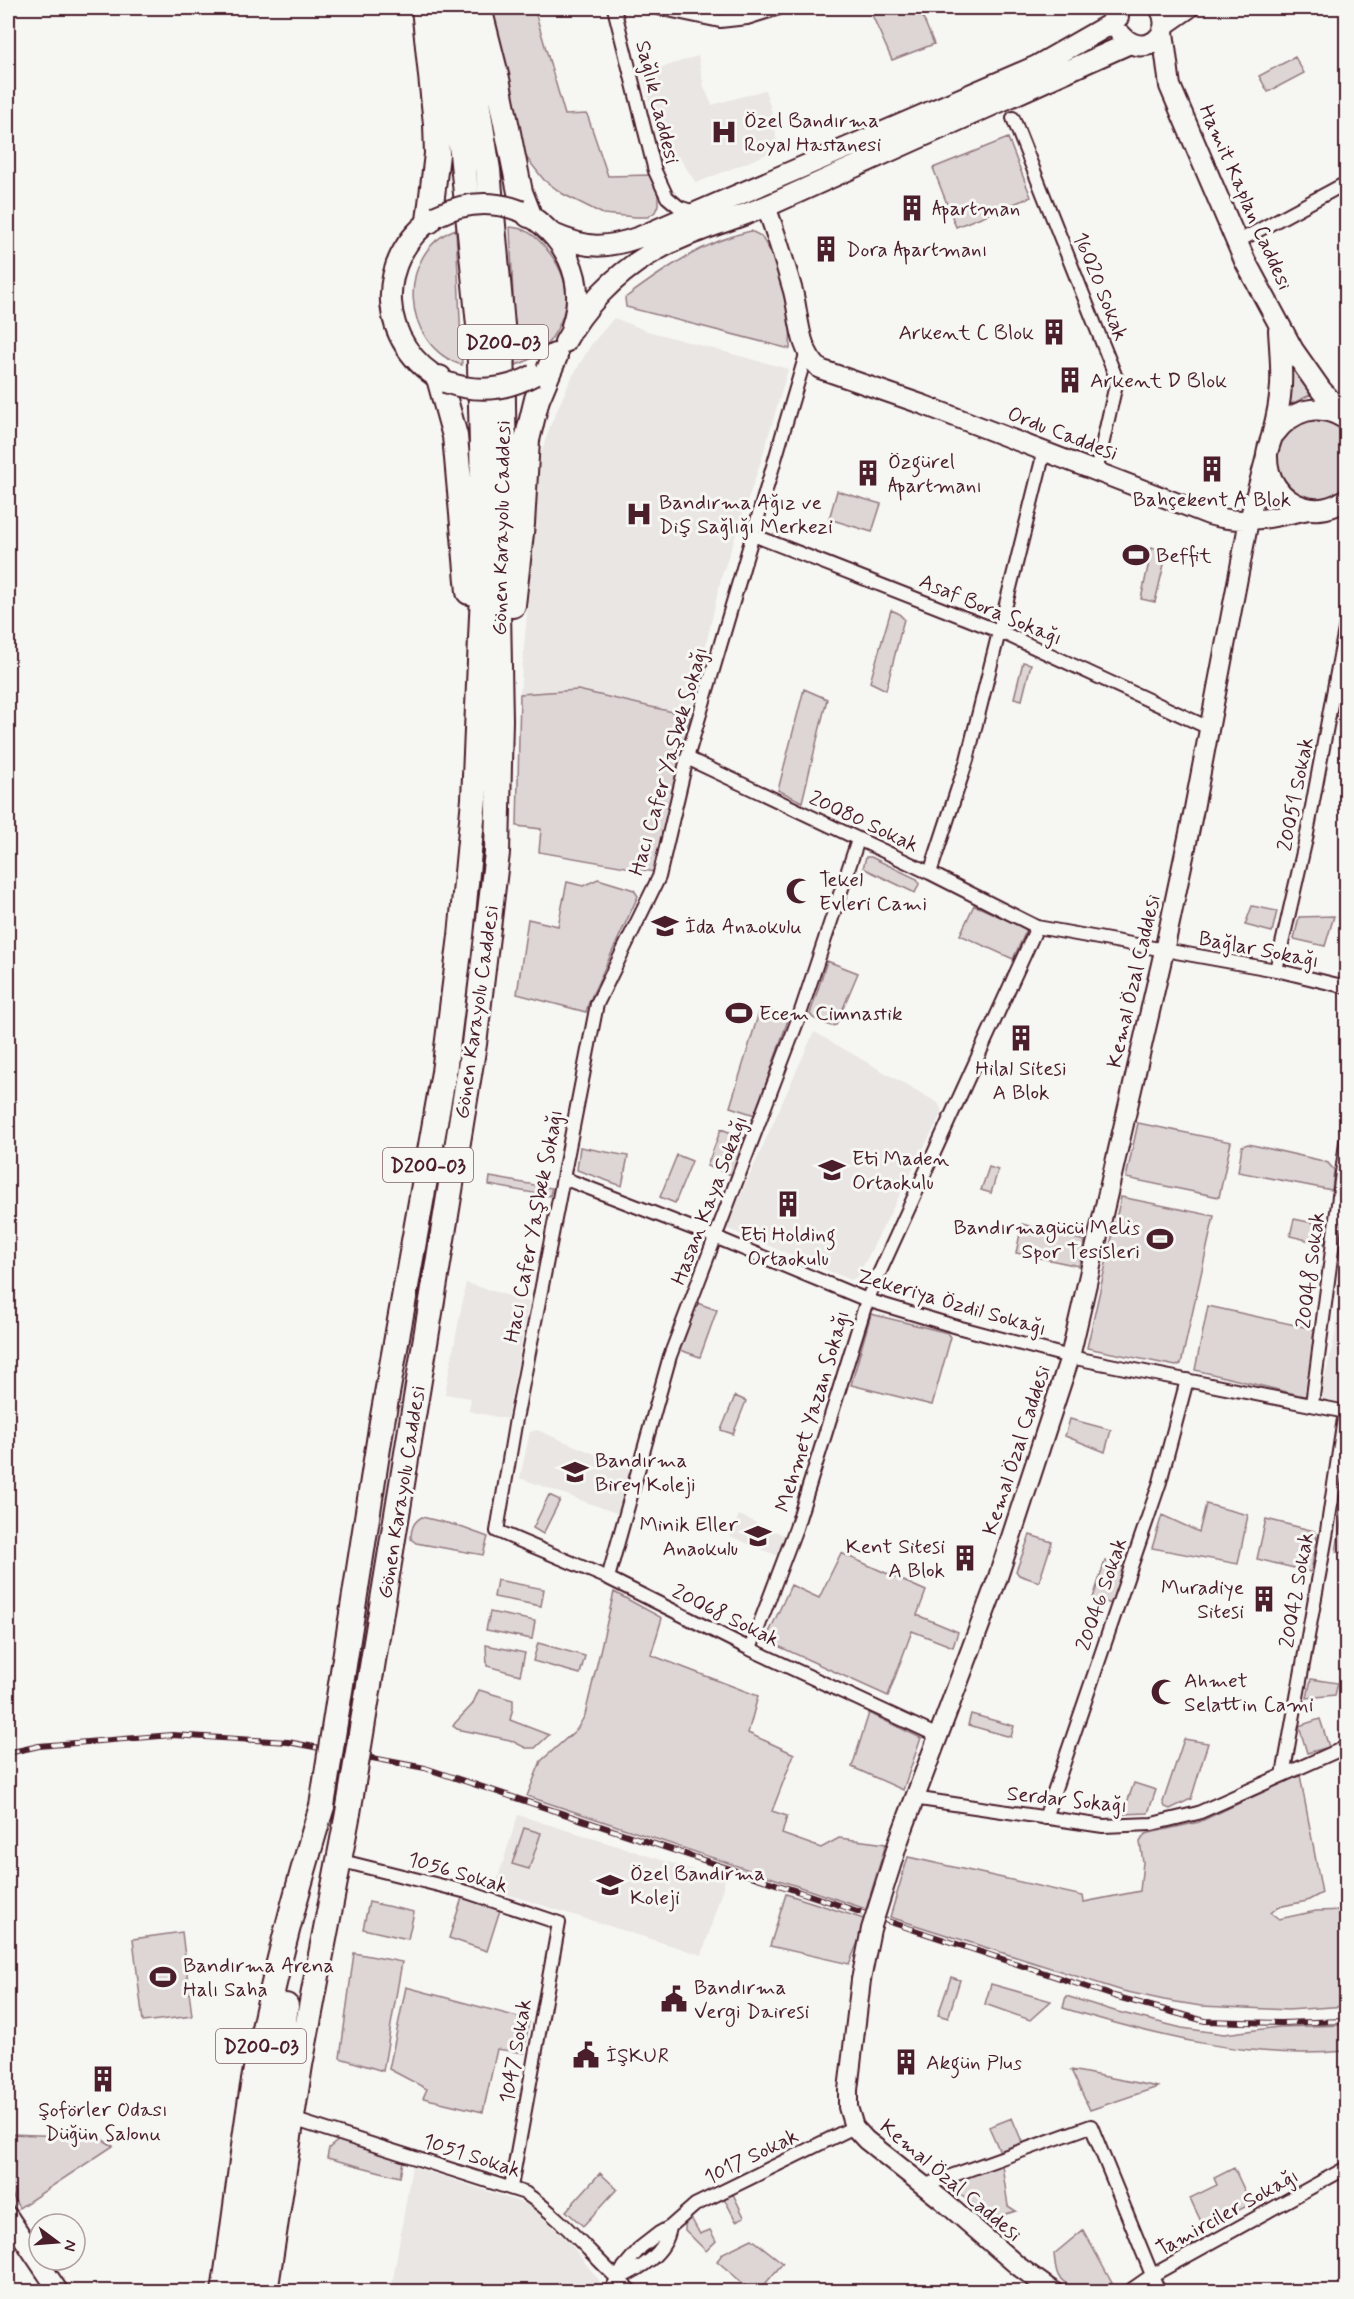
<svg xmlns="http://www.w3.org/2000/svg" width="1354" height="2299" font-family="Mynerve,sans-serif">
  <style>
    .built { fill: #e9e6e3 }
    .green { fill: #ddd6d5; stroke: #947a80; stroke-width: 1.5 }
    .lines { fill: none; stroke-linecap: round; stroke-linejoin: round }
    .street-casing { stroke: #4a1f2b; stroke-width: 16 }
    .secondary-casing { stroke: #4a1f2b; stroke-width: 22 }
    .primary-casing { stroke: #4a1f2b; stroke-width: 24 }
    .highway-casing { stroke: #4a1f2b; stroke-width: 28 }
    .street { stroke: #f6f6f2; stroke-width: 12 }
    .secondary { stroke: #f6f6f2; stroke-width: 18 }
    .primary { stroke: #f6f6f2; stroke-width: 20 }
    .highway { stroke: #f6f6f2; stroke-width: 24 }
    .rail-casing { stroke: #4a1f2b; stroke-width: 6 }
    .rail { stroke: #f6f6f2; stroke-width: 4; stroke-dasharray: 11; stroke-linecap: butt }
    .secondary-bridge-casing { stroke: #4a1f2b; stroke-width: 22; stroke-linecap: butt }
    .primary-bridge-casing { stroke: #4a1f2b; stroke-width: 24; stroke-linecap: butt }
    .highway-bridge-casing { stroke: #4a1f2b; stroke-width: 28; stroke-linecap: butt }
    .secondary-bridge { stroke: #f6f6f2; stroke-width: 18 }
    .primary-bridge { stroke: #f6f6f2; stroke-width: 20 }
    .highway-bridge { stroke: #f6f6f2; stroke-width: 24 }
    .labels { text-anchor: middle; stroke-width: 6; stroke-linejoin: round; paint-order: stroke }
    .shield { fill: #f6f6f2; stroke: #7e6067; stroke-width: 1.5 }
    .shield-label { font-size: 20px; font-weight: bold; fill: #4a1f2b }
    .street-label { font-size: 21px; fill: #4a1f2b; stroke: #f6f6f2 }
    .poi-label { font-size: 21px; fill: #4a1f2b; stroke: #f6f6f2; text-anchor: start }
  </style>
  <rect width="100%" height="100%" fill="#f6f6f2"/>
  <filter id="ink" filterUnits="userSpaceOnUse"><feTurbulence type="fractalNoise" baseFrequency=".0167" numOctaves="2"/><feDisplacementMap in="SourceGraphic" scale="12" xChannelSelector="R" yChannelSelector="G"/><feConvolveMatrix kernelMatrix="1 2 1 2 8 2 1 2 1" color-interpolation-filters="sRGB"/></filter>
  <g filter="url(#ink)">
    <path class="built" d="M698,56L704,87L712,105L765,90L774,119L777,145L775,150L758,158L696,183L681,160L670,154L662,153L642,74Z
      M614,318L647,331L788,369L761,461L721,578L690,716L578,690L520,694L534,532L533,496L538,463L550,426L571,379L591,345Z
      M814,1032L938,1103L942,1112L858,1276L851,1280L726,1228Z
      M1346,1246V1408L1319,1402L1335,1336Z
      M466,1283L529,1302L507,1419L469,1411L471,1398L445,1394Z
      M537,1430L628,1468L631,1475L619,1514L520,1478L530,1432Z
      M739,1515L786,1536L778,1556L730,1536Z
      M518,1815L725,1880L702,1955L494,1890Z
      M412,2166L528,2205L566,2239L606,2289L604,2292H391Z"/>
    <path class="green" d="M489,8H534L565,115L587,114L608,176L651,175L658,191V205L655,212L648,217H636L603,214L563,194L544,180L522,152Z
      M869,8H919L934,44L892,60Z
      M1295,57L1304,73L1268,92L1259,76Z
      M1008,138L1031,197L956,227L933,168Z
      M510,227C525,228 535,235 545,247C556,260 565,275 566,293C567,323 545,357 516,365Z
      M456,229L462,365C401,346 395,252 456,229Z
      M751,231L761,236L777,262L791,319L790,349L626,307L625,298C663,270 704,241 751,231Z
      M1285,347L1310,395L1283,408Z
      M1310,418C1325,418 1334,421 1346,430V486C1303,531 1238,447 1310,418Z
      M837,491L881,504L872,532L829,519Z
      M1152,548L1167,552L1155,602L1141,599Z
      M891,610L898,613L904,619L886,690L870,682Z
      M1023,662L1031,664L1022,700L1014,698Z
      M804,689L827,699L802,802L778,790Z
      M578,690L690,716L654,872L539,852L541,829L517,826L520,694Z
      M866,857H871L917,879L919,884L915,893L863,868Z
      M598,879L634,890L638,896L589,1002L586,1012L517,994L528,919L558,926L567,882L583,886Z
      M974,905L1027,929L1013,959L960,935Z
      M1252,906L1277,911L1272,932L1245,925Z
      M1334,916L1325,946L1294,939L1299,917Z
      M827,961L858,973L836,1025L831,1026L813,1018L810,1014Z
      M761,1006L788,1020L755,1115L730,1107Z
      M1138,1123L1231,1142L1219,1197L1126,1178Z
      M721,1129L745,1138L732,1175L707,1166Z
      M1248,1144L1319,1160L1328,1163L1334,1170L1332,1190L1238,1172L1242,1146Z
      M580,1147L628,1156L622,1186L577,1170Z
      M677,1155L692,1161L675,1203L660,1197Z
      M989,1167L998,1170L991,1193L981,1190Z
      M490,1177L552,1188L550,1196L489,1185Z
      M1121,1197L1214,1216L1181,1364L1176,1366L1087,1348Z
      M1294,1219L1328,1226L1324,1244L1290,1236Z
      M1022,1224L1085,1241L1079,1266L1016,1253Z
      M697,1303L717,1310L700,1357L680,1350Z
      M1208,1306L1314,1329L1308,1397L1195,1370Z
      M871,1314L948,1333L951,1337L932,1405L851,1385Z
      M735,1396L746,1401L733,1434L721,1430Z
      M1070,1419L1111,1430L1105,1452L1065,1436Z
      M1346,1489V1553L1336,1552Z
      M549,1495L560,1500L543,1534L533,1528Z
      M1206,1504L1248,1515L1238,1564L1152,1548L1162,1515L1199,1532Z
      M422,1517L455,1525L488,1537L483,1555L416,1543L411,1539C411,1529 413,1522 422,1517Z
      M1266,1519L1314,1531L1317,1537L1311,1572L1257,1559Z
      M1030,1535L1052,1542L1039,1582L1019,1575L1016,1571Z
      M841,1553L926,1591L917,1615L958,1632L953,1647L912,1631L888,1696L769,1642L767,1637L791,1585L819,1598Z
      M1105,1561L1127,1568L1115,1605L1093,1598Z
      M497,1580L544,1589L541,1606L494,1597Z
      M614,1592L662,1618L651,1655L758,1696L748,1733L794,1754L772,1811L787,1816L782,1834L821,1848L839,1838L886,1844L866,1909L527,1796L541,1761L577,1729L585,1715Z
      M490,1612L535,1621L532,1639L486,1630Z
      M538,1643L585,1656L580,1674L533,1661Z
      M486,1645L525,1653L520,1675L487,1666Z
      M1311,1679L1338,1683L1335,1695L1307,1698Z
      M479,1690L513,1700V1708L510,1720L549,1735L535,1748H526L510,1740L457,1729L453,1726L455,1723L472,1705Z
      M869,1713L921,1738L903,1790L852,1767Z
      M971,1714L1014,1726L1011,1737L968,1725Z
      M1320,1719L1329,1747L1307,1753L1299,1726Z
      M1184,1739L1208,1743L1191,1799L1170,1809L1165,1807L1163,1802Z
      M1300,1775L1322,1893L1307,1901L1278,1907L1271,1913L1279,1919L1316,1911L1346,1910V2006L1288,2010L1201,2006L1164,2000L1123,1991L890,1917L908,1857L1083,1896L1084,1902L1140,1891L1143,1862L1140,1842L1145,1834L1199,1822Z
      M1134,1783L1156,1790L1148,1813L1123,1814Z
      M524,1828L541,1833L529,1869L512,1864Z
      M786,1894L867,1920L849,1964L770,1946Z
      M462,1898L500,1910L487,1951L449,1938Z
      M369,1902L414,1912L408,1939L363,1929Z
      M182,1932L192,2016L143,2022L133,1939Z
      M354,1953L402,1962L383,2071L340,2058Z
      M951,1977L960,1980L948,2018L938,2015Z
      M991,1984L1051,2001L1030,2020L985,2004Z
      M406,1987L529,2020L524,2053L497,2049L483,2112L423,2098L427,2089L389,2069Z
      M1066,1996L1118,2012L1182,2028L1224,2034L1279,2027L1346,2025V2051C1249,2060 1156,2036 1063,2008Z
      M1071,2070L1158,2087L1090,2110Z
      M1012,2118L1023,2144L1001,2154L989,2127Z
      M8,2134L98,2137L113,2146L19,2208L8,2187Z
      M340,2139L404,2156L400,2177L327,2158L329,2148Z
      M1002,2165L1008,2206L1016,2211L993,2218L955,2191L954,2186L958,2181Z
      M1234,2168L1251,2204L1204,2228L1190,2198L1217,2185L1214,2178Z
      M600,2173L617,2189L583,2226L566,2211Z
      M733,2194L744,2217L736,2221L724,2198Z
      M690,2216L700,2234L710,2230L716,2241L706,2251L685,2230V2225Z
      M1083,2230L1112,2283C1097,2289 1071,2293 1059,2277C1055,2271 1055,2261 1054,2254Z
      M752,2239L783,2263L759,2291H752L717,2261L723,2253Z"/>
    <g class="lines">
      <g class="street-casing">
        <path id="street" d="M614,8L655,171L667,197L679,207L694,212
          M658,8L720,21L747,18L779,8
          M1013,118L1117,380L1096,472
          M1237,242L1346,183
          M807,351L687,758L659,877L597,1004L516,1419L497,1531L608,1578L750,1649L938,1736
          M753,535L1001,632L1209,728
          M687,758L930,873L1037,927L1276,970L1346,987
          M930,873L967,760L1044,452
          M1276,970L1306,839L1346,624
          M563,1178L715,1237L867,1300L961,1328L1070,1357L1346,1412
          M1312,1404L1346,1142
          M608,1578L670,1356L799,1017L858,840
          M750,1649L796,1528L867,1300L1037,927
          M1283,1775L1327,1531L1345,1412
          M913,1798L1103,1826L1152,1824L1198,1813L1346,1747
          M1045,1818L1160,1482L1187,1380
          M346,1862L467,1892L559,1923L511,2187
          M302,2122L525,2193C565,2220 595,2260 632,2292
          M923,2186L1091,2126L1159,2292
          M617,2279C640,2269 666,2254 670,2227
          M610,2292L624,2267L641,2247L659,2233L670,2227L695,2205L854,2127
          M1128,2292L1151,2276L1346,2168"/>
      </g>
      <g class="secondary-casing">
        <path id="secondary" d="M766,206C776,234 785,263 793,291C800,318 798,349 820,369L924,405L1209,515C1246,526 1276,517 1313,509
          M899,1840L997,1580L1070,1357L1164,951L1193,814L1249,520L1266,456
          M861,1980L848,2090V2107L854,2127L866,2140L942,2200L1018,2266L1054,2292
          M8,2216L59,2292"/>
      </g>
      <g class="primary-casing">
        <path id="primary" d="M1165,24L1188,8
          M1163,32L1170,86L1245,261L1293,350L1321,390L1346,418
          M1121,35C1142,60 1177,36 1160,8
          M521,211C564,233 588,279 572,326
          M436,216C372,259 377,346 445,382
          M553,234C587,249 605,249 640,237L1037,66L1107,26L1118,17
          M1279,330C1280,349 1282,367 1281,386C1280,401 1277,417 1273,432C1272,439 1268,446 1267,454C1266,477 1279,500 1303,507C1318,512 1334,508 1346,499
          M565,342C584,307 614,276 648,255C687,231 733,221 774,203C892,149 1011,96 1130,43
          M1274,434C1291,411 1318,401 1344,418"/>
      </g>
      <g class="highway-casing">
        <path id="highway" d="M424,8L436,124L437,154L429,221
          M479,8L497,79L520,192L529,215
          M439,378L455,436L469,592
          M513,605L522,524L527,440L537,399L555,356
          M344,1665L382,1422L444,1072L461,936L474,799L483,593V487L479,325L462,153L442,8
          M371,1673L474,1044L497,853L500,720L498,611L504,484L502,325L488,170L468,45L464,8
          M224,2292C234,2227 241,2162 251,2098C267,1999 293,1902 322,1806
          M243,2292L286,2006
          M265,2292L300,2065L348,1813"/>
      </g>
      <use href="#street" class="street"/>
      <use href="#secondary" class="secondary"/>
      <use href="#primary" class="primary"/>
      <use href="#highway" class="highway"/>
      <g class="rail-casing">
        <path id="rail" d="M8,1753L39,1746L172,1735L288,1742L425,1768L1114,1996L1205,2021L1280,2023L1346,2021"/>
      </g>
      <use href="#rail" class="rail"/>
      <g class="secondary-bridge-casing">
        <path id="secondary-bridge" d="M861,1980L871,1929L899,1840"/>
      </g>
      <g class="primary-bridge-casing">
        <path id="primary-bridge" d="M436,216C464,202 492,200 521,211
          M445,382C476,393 505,391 534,375"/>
      </g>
      <g class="highway-bridge-casing">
        <path id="highway-bridge" d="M322,1806L344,1665
          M348,1813L371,1673"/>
      </g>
      <use href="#secondary-bridge" class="secondary-bridge"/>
      <use href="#primary-bridge" class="primary-bridge"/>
      <use href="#highway-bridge" class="highway-bridge"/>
    </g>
  </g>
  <defs>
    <g id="hospital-bare" transform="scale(2.07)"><path d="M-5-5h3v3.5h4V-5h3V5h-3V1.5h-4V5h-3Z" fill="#4a1f2b" stroke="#f6f6f2" stroke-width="2.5" paint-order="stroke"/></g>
    <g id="building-bare" transform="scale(2.07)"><path d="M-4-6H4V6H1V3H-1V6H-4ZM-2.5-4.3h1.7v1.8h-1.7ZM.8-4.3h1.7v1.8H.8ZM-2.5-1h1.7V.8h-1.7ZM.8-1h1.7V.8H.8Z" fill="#4a1f2b" stroke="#f6f6f2" stroke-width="2.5" paint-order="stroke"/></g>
    <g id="stadium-bare" transform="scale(2.07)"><path d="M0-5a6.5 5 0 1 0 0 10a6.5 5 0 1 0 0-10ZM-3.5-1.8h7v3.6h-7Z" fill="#4a1f2b" stroke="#f6f6f2" stroke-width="2.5" paint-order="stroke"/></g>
    <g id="mosque-bare" transform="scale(2.07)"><path d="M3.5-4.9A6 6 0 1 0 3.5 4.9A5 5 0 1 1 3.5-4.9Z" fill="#4a1f2b" stroke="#f6f6f2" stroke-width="2.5" paint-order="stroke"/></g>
    <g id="school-bare" transform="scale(2.07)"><path d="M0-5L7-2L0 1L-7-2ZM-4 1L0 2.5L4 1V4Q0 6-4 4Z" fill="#4a1f2b" stroke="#f6f6f2" stroke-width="2.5" paint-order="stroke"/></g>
    <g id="civic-bare" transform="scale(2.07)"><path d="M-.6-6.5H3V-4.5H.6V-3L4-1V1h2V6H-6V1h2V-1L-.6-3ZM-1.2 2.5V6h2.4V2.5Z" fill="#4a1f2b" stroke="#f6f6f2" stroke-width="2.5" paint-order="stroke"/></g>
  </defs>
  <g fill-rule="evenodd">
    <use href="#hospital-bare" x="724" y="132"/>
    <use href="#building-bare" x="912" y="208"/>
    <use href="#building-bare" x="826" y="249"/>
    <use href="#building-bare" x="1054" y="332"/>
    <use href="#building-bare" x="1070" y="380"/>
    <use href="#building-bare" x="1212" y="469"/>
    <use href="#building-bare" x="868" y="473"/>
    <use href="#hospital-bare" x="639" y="514"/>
    <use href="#stadium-bare" x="1136" y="555"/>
    <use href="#mosque-bare" x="799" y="891"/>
    <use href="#school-bare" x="665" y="926"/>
    <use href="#stadium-bare" x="739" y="1013"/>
    <use href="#building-bare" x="1021" y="1038"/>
    <use href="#school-bare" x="832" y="1170"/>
    <use href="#building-bare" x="788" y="1204"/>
    <use href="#stadium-bare" x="1160" y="1239"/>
    <use href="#school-bare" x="575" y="1472"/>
    <use href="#school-bare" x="758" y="1536"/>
    <use href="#building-bare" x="965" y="1558"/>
    <use href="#building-bare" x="1264" y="1599"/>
    <use href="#mosque-bare" x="1164" y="1692"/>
    <use href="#school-bare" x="610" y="1885"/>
    <use href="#stadium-bare" x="163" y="1977"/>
    <use href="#civic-bare" x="674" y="1999"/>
    <use href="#civic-bare" x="586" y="2055"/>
    <use href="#building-bare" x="906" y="2062"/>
    <use href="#building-bare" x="103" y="2079"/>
  </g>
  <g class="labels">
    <g class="shield">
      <rect x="458" y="325" width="90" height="34" rx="4.5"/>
      <rect x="383" y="1148" width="90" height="34" rx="4.5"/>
      <rect x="216" y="2029" width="90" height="34" rx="4.5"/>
    </g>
    <g class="shield-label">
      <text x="503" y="349">D200-03</text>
      <text x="428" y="1172">D200-03</text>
      <text x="261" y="2053">D200-03</text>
    </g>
    <g class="street-label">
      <text transform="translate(658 102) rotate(76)" y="7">Sağlık Caddesi</text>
      <text transform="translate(1246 197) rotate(66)" y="7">Hamit Kaplan Caddesi</text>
      <text transform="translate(1101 286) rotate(68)" y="7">16020 Sokak</text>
      <text transform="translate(1063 433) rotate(21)" y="7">Ordu Caddesi</text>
      <text transform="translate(501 528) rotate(-89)" y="7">Gönen Karayolu Caddesi</text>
      <text transform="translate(991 609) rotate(23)" y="7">Asaf Bora Sokağı</text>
      <text transform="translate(668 761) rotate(-74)" y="7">Hacı Cafer Yaşbek Sokağı</text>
      <text transform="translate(1295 794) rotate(-79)" y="7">20051 Sokak</text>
      <text transform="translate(864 821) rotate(25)" y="7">20080 Sokak</text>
      <text transform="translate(1259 949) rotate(11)" y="7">Bağlar Sokağı</text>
      <text transform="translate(1133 981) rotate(-77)" y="7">Kemal Özal Caddesi</text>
      <text transform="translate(476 1012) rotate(-82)" y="7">Gönen Karayolu Caddesi</text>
      <text transform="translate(709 1200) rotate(-69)" y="7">Hasan Kaya Sokağı</text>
      <text transform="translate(533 1226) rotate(-79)" y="7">Hacı Cafer Yaşbek Sokağı</text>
      <text transform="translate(1310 1270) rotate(-83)" y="7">20048 Sokak</text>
      <text transform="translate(952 1302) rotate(16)" y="7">Zekeriya Özdil Sokağı</text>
      <text transform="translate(812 1411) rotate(-73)" y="7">Mehmet Yazan Sokağı</text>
      <text transform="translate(1016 1450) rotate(-72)" y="7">Kemal Özal Caddesi</text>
      <text transform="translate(401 1492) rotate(-81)" y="7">Gönen Karayolu Caddesi</text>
      <text transform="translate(1296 1590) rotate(-80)" y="7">20042 Sokak</text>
      <text transform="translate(1101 1594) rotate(-71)" y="7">20046 Sokak</text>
      <text transform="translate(726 1615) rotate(26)" y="7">20068 Sokak</text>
      <text transform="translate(1067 1799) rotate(6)" y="7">Serdar Sokağı</text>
      <text transform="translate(458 1872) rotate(16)" y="7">1056 Sokak</text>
      <text transform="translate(515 2051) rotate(-80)" y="7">1047 Sokak</text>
      <text transform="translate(472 2155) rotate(18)" y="7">1051 Sokak</text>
      <text transform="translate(751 2156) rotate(-26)" y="7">1017 Sokak</text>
      <text transform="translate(951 2180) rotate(40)" y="7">Kemal Özal Caddesi</text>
      <text transform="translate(1227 2212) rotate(-29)" y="7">Tamirciler Sokağı</text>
    </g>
    <g class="poi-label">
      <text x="744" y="127">Özel Bandırma<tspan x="744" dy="24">Royal Hastanesi</tspan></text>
      <text x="932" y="215">Apartman</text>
      <text x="846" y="256">Dora Apartmanı</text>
      <text x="1034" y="339" text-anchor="end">Arkent C Blok</text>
      <text x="1090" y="387">Arkent D Blok</text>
      <text x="888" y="468">Özgürel<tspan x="888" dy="24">Apartmanı</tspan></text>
      <text x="1212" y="506" text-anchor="middle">Bahçekent A Blok</text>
      <text x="659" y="509">Bandırma Ağız ve<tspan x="659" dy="24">Diş Sağlığı Merkezi</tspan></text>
      <text x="1156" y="562">Beffit</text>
      <text x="819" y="886">Tekel<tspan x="819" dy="24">Evleri Cami</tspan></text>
      <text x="685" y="933">İda Anaokulu</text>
      <text x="759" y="1020">Ecem Cimnastik</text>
      <text x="1021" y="1075" text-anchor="middle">Hilal Sitesi<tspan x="1021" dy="24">A Blok</tspan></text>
      <text x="852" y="1165">Eti Maden<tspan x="852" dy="24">Ortaokulu</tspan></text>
      <text x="1140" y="1234" text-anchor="end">Bandırmagücü Melis<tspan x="1140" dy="24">Spor Tesisleri</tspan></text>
      <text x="788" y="1241" text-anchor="middle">Eti Holding<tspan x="788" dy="24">Ortaokulu</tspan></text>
      <text x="595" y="1467">Bandırma<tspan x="595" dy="24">Birey Koleji</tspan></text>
      <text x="738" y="1531" text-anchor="end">Minik Eller<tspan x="738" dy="24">Anaokulu</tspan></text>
      <text x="945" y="1553" text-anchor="end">Kent Sitesi<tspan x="945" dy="24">A Blok</tspan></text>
      <text x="1244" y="1594" text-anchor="end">Muradiye<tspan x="1244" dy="24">Sitesi</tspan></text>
      <text x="1184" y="1687">Ahmet<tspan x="1184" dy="24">Selattin Cami</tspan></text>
      <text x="630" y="1880">Özel Bandırma<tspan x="630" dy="24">Koleji</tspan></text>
      <text x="183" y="1972">Bandırma Arena<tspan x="183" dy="24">Halı Saha</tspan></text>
      <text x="694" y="1994">Bandırma<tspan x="694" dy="24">Vergi Dairesi</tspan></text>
      <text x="606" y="2062">İŞKUR</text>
      <text x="926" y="2069">Akgün Plus</text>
      <text x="103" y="2116" text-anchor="middle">Şoförler Odası<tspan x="103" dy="24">Düğün Salonu</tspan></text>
    </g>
  </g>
  <rect width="1354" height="2299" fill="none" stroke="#f6f6f2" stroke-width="30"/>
  <rect x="15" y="15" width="1324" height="2269" fill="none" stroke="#4a1f2b" stroke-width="2" filter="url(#ink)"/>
  <g transform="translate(57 2242) rotate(106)"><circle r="28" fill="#f6f6f2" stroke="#b1a0a2" stroke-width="1.5"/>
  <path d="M0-4.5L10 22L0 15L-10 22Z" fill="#4a1f2b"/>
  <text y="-9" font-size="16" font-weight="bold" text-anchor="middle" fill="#4a1f2b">N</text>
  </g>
</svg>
